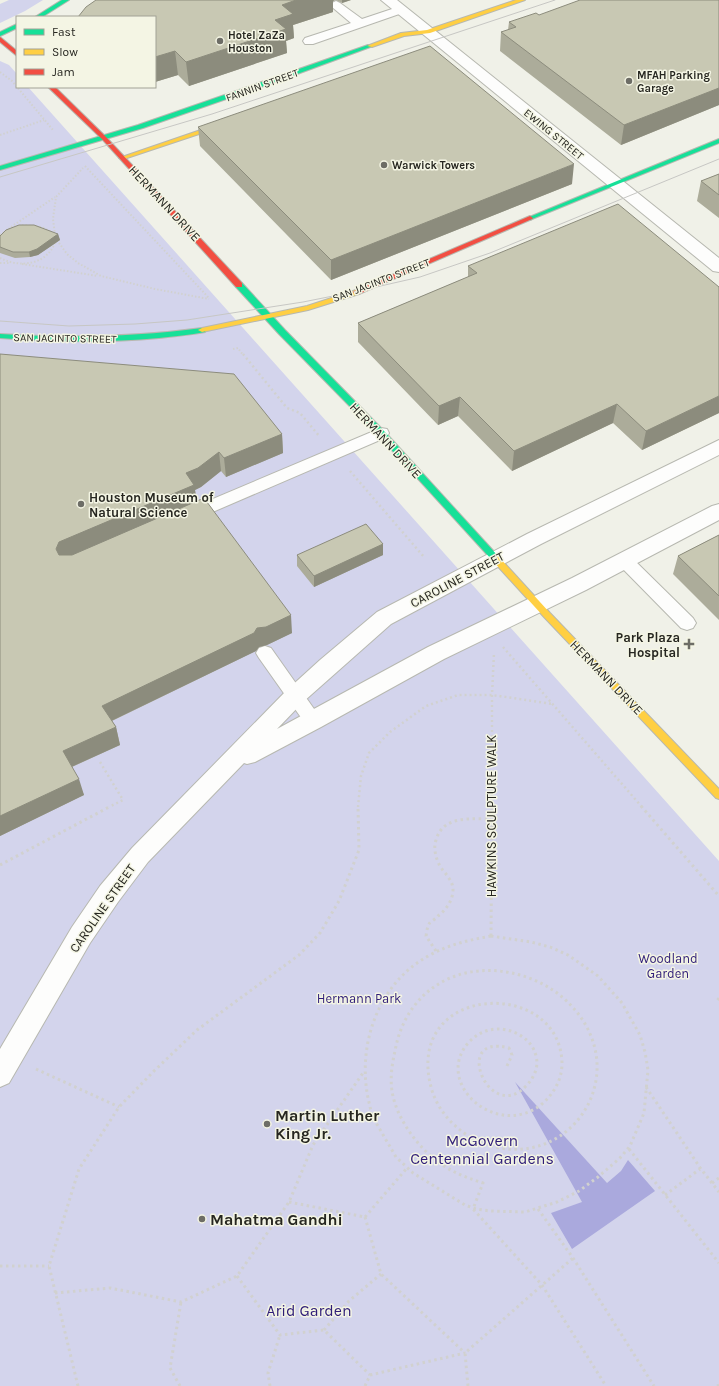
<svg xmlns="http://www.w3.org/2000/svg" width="719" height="1386" font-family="Karla,sans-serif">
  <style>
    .green { fill: #d3d4ec }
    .water { fill: #aaa9dd }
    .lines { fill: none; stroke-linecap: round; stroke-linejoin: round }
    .lane-casing { stroke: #b7b8b0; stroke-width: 2 }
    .street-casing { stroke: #b7b8b0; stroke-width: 2 }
    .fast-casing { stroke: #b7b8b0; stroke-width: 2 }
    .slow-casing { stroke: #b7b8b0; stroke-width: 2 }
    .jam-casing { stroke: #b7b8b0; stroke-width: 2 }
    .path-far2 { stroke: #d1d1cf; stroke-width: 2; stroke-dasharray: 1.5 2; stroke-linecap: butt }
    .path-far1 { stroke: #d1d1cf; stroke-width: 2.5; stroke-dasharray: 2 3; stroke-linecap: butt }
    .path { stroke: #d1d1cf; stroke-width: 3; stroke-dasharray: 2.5 3.5; stroke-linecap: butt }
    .lane { fill: #fdfdfc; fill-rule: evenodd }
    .street { fill: #fdfdfc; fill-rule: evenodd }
    .fast { fill: #16e098; fill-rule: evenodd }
    .slow { fill: #ffcf43; fill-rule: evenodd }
    .jam { fill: #f24e42; fill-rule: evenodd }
    .tram { stroke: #c7c7c4; stroke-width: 1 }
    .wall { fill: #acac9a }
    .shaded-wall { fill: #8c8c7d }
    .building { fill: #c8c8b3; stroke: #8c8c7d }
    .poi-dot { fill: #6d6d66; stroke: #f4f5e4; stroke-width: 1.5 }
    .labels { text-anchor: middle; stroke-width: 3; stroke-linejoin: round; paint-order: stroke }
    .far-poi-label { font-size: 11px; font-weight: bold; fill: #262620; stroke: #f4f5e4; text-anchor: start }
    .far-street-label { font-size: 11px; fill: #262620; stroke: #f4f5e4 }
    .street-label { font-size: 13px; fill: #262620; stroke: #f4f5e4 }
    .poi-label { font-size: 13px; font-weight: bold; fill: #262620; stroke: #f4f5e4; text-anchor: start }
    .park-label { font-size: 13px; fill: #2f1d78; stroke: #f4f5e4 }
    .near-poi-label { font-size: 16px; font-weight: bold; fill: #262620; stroke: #f4f5e4; text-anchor: start }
    .near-park-label { font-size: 16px; fill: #2f1d78; stroke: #f4f5e4 }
  </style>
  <rect width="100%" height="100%" fill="#f0f1e8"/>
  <path class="green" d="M9,0H43L25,11L0,23V4Z
    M0,61L9,65L17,74V87H28L719,861V1386H0Z"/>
  <path class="water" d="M515,1082L607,1183L621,1171L628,1160L655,1191L572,1249L551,1213L582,1202Z"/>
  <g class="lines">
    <g class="lane-casing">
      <path id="lane" d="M336,1L340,3L362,19L401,6L405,8L407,10L405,12L313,44H305L303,41L305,38L351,23L332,7L330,5L332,3Z
        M381,428L387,429L389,433L387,437L194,520L188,522L182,520L180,516L182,512Z
        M624,554L630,556L693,618L696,623L693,628L687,630L681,628L618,564L616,560L618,556Z
        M265,646L271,648L319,716L322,721L319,726L313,728L307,726L259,658L256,653L259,648Z"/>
    </g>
    <g class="street-casing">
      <path id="street" d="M381,0H397L719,258V272L713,271Z
        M719,440V455L541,544L391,624L303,702L277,729L428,647L572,578L712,506L719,504V520L586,590L444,659L321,727L255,762L247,764L244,763L148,862L118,902L90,943L9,1083L0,1087V1049L72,927L100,886L132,848L287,690L320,660L377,612L527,534Z"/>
    </g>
    <g class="fast-casing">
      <path id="fast" d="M62,0H69L42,17H35Z
        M17,24V28L0,36V32Z
        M368,45L373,46L281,80L143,128L0,170V166L138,125Z
        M719,139V143L532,219L530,220L527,218Z
        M236,283H242L285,330L384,431L498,556L499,558L498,560H492L378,435L279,334L236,287Z
        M202,328L206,330L205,332C190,335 174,336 159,338C106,343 53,342 0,338V334C68,338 135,337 202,328Z"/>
    </g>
    <g class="slow-casing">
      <path id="slow" d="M516,0H525L430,33L404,36L372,47L367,46L401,33L427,30Z
        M227,121L230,123L229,124L124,159L119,158Z
        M356,290L360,292L359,294L308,310L202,332L198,330L202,328L307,306Z
        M495,555L498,556L550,613L719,789V799L716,798L544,617L492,560L491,558Z"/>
    </g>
    <g class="jam-casing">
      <path id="jam" d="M0,37L17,51V56L0,42Z
        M48,87H55L106,137L242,283V287H236L102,139Z
        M530,216L533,218L532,219L359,294H356L352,292Z"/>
    </g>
    <path class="path-far2" d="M0,72L12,81L53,130
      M0,135L44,120
      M85,166L209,298
      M22,225L42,227L53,233
      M11,227L55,197
      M0,235L10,228L15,227
      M55,235L53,219L56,197L83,168
      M57,240L67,254L78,263L101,276L155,289L209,299
      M0,258C21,269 50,264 56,239
      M0,263H9
      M22,264L98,276
      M233,349L238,348L243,355"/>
    <path class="path-far1" d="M243,354L287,408L300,413L320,437
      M350,471L424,557
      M503,647L642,807
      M100,762L123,800L109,807
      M358,807L361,776L369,753L390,732L426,706L458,695H492L553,704
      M492,807V695L494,653"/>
    <path class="path" d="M641,806L719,896
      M0,865L111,806
      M491,936L531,942L550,947L568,955L598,976L622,1003L640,1035L645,1052L648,1070L644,1113L630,1146L620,1158L598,1177L579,1191L557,1202L525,1212L490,1211L476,1209L465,1205L413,1173L396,1157L375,1121C371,1114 370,1106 368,1098C357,1043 379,982 430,955C450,944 470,940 491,936Z
      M491,936L492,806
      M436,951L426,936C427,932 427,927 429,924C431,921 436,919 438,916C446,910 453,900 453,890C453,880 445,874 440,866C436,859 433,848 436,840C443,815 471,819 491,819
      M719,998L717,1001L719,1002
      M507,1066L512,1055L509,1048C451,1032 489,1125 526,1086C534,1078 539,1067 536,1056C533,1042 520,1033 507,1030C493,1027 480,1031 470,1041C431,1081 496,1141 542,1104C554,1093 562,1080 562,1063C560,977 404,983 431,1087C438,1115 464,1139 492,1146C544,1161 594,1124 597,1071C599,1026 564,988 523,976C463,957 406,988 395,1051C392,1064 390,1078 392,1091C396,1118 418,1148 440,1163C453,1173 468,1178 483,1183L473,1209L542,1285L606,1386
      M36,1069L119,1107
      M646,1087L701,1169L719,1192
      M629,1149L719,1263
      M712,1183L719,1178
      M665,1195L700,1169
      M289,1202L365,1217
      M538,1209L573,1258L654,1386
      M365,1217L381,1274L465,1353
      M365,1217L407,1168
      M0,1266H49
      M237,1276L280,1335L324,1330L370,1375
      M55,1293L110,1288L181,1302L237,1276L289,1202L313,1145L363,1073
      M324,1330L349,1301L381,1274
      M78,1386L49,1266L79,1169L119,1107L154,1071L197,1030L299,955L320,933L339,901L359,850L358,806
      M180,1386L170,1368L181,1302
      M270,1386L268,1373L280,1335
      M365,1386L370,1375L465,1353
      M468,1386L465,1353L573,1258
      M717,1386L719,1385"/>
    <use href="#lane" class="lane"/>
    <use href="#street" class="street"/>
    <use href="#fast" class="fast"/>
    <use href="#slow" class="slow"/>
    <use href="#jam" class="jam"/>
    <path class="tram" d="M0,177L212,114L555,0
      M0,321L69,326L135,324L187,320L303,302L363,290L420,277L490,253L719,159"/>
  </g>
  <path class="wall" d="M96,0H335L333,1V12L293,25L294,38L286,41L287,53L189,86L178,75L155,82V17Z
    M336,0H351L342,3Z
    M719,0V105L621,145L500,51L501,32L508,30L509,22Z
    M198,127L572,184L331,280L200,146Z
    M719,174V218L697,201L701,181Z
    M58,234L60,240L38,255L30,257L15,258L0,253V236Z
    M468,266L719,287V413L642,450L613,423L512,471L458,416L438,425L358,342V323L468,277Z
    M0,354L282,434L283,453L226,477L221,471L201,487L195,490L197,501L292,633L267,645L259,647L256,651L112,721L116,727L120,745L72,767L84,795L0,836Z
    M719,535V620L673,574L678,556Z
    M383,544V555L314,587L297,566V555Z"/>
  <path class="shaded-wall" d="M296,0H335L333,1V12L293,25L294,38L286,41L287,53L189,86L186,62L275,20L282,5Z
    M342,0H351L342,3Z
    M175,51L178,75L155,82V57Z
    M719,88V105L621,145L624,125Z
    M574,164L572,184L331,280V260Z
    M58,234L60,240L38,255L30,257L29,252Z
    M719,396V413L642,450L646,431Z
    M460,397L458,416L438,425L439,406Z
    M617,404L613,423L512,471L514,451Z
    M282,434L283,453L226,477L224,458Z
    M219,452L221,471L201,487L195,490L197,504L61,568L56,549L59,542Z
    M383,544V555L314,587V576Z
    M291,615L292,633L267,645L259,647L256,651L107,723L102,706L257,628Z
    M116,727L120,745L69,768L63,751Z
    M79,779L84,795L0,836V816Z"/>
  <path class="building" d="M96,0H296L282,5L293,14L275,20L286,29L186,62L175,51L155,57V17H78L86,7Z
    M580,0H719V88L624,125L501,32L516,27L509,22L536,13L539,15Z
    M430,46L574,164L331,260L198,127Z
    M719,174V195L701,181Z
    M618,204L719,287V396L646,431L617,404L514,451L460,397L439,406L358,323L477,273L468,266Z
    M19,225H34L58,234L37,249L29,252H13L0,247V236L6,230Z
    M0,354L234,374L282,434L224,458L219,452L198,468L186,473L194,485L59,542L56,549L59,555H72L204,498L291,615L266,627L257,628L254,633L102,706L116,727L63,751L79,779L0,816Z
    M366,524L383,544L314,576L297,555Z
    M719,535V596L678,556Z"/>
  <g class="poi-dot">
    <circle cx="220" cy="41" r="4"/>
    <circle cx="629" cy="81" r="4"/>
    <circle cx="384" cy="165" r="4"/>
    <circle cx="81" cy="504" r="4"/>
    <path d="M687 638h4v4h4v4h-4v4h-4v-4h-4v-4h4z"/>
    <circle cx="267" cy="1124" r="4"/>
    <circle cx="202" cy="1219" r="4"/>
  </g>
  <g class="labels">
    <g class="far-poi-label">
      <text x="228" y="39">Hotel ZaZa<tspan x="228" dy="13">Houston</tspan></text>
      <text x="637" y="79">MFAH Parking<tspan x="637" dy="13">Garage</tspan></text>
      <text x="392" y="169">Warwick Towers</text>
    </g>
    <g class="far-street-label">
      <text transform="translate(262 85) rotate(-20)" y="4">FANNIN STREET</text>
      <text transform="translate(554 134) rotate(39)" y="4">EWING STREET</text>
      <text transform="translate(381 280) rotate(-21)" y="4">SAN JACINTO STREET</text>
      <text transform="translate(65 338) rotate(1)" y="4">SAN JACINTO STREET</text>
    </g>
    <g class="street-label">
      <text transform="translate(165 203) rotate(47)" y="5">HERMANN DRIVE</text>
      <text transform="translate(386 440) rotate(47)" y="5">HERMANN DRIVE</text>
      <text transform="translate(457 579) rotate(-28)" y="5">CAROLINE STREET</text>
      <text transform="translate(607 677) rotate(46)" y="5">HERMANN DRIVE</text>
      <text transform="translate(491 816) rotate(-90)" y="5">HAWKINS SCULPTURE WALK</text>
      <text transform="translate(102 908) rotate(-55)" y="5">CAROLINE STREET</text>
    </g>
    <g class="poi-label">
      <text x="89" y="502">Houston Museum of<tspan x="89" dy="15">Natural Science</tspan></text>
      <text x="680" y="642" text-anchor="end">Park Plaza<tspan x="680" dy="15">Hospital</tspan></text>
    </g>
    <g class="park-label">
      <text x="668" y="963">Woodland<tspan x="668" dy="15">Garden</tspan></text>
      <text x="359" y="1003">Hermann Park</text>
    </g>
    <g class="near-poi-label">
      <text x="275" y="1121">Martin Luther<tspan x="275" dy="18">King Jr.</tspan></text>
      <text x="210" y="1225">Mahatma Gandhi</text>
    </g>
    <g class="near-park-label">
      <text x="482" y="1146">McGovern<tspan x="482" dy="18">Centennial Gardens</tspan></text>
      <text x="309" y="1316">Arid Garden</text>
    </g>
  </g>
  <rect x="16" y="16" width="140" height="72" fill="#f4f5e4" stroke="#a2a296"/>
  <rect x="24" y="29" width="20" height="6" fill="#16e098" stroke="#a2a296"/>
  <text x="52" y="36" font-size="12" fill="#262620">Fast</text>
  <rect x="24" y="49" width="20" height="6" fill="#ffcf43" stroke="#a2a296"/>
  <text x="52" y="56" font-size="12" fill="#262620">Slow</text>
  <rect x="24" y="69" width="20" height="6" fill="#f24e42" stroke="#a2a296"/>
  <text x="52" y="76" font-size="12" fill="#262620">Jam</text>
</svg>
